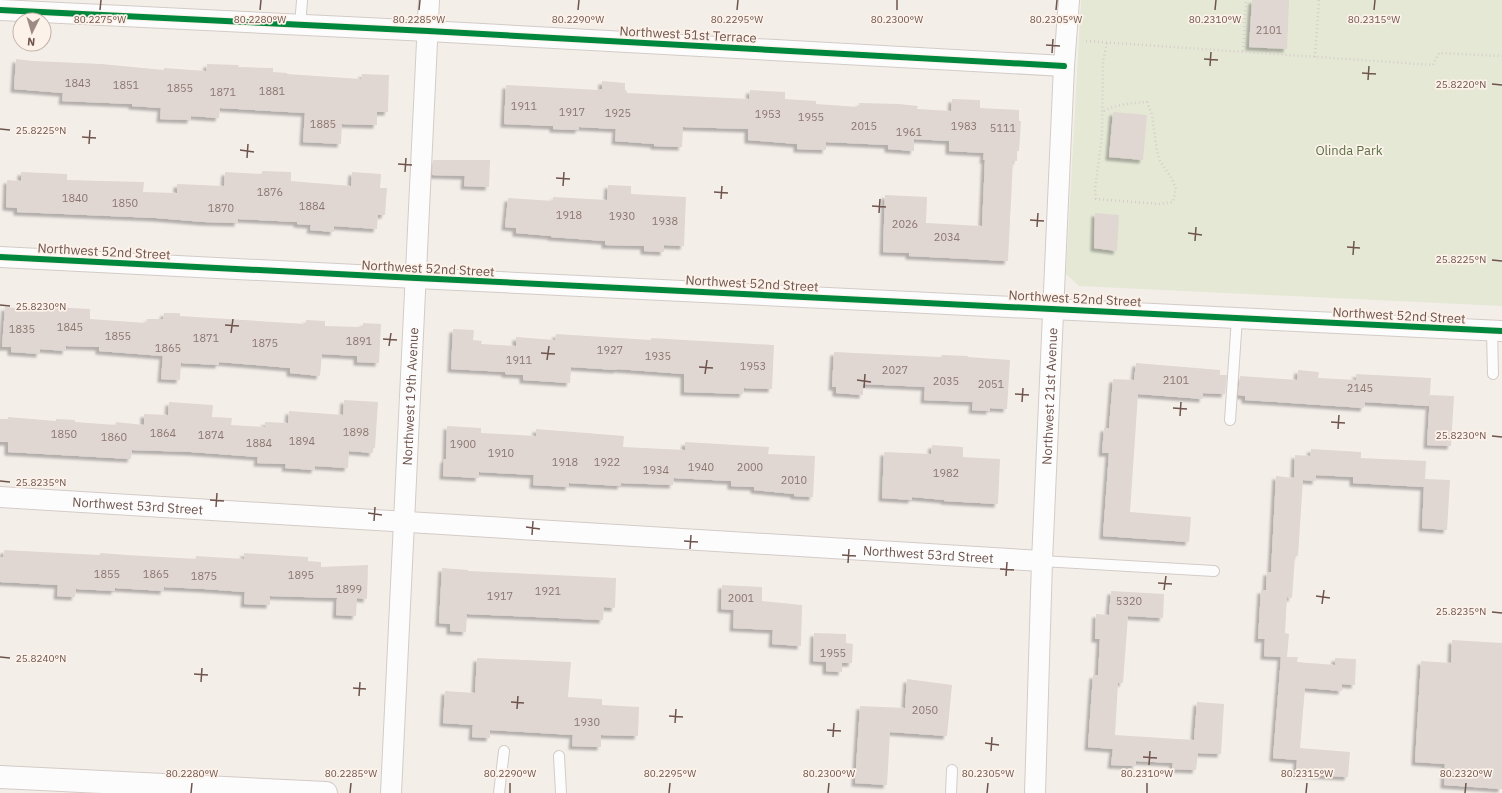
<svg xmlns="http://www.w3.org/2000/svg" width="1502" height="793" font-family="'IBM Plex Sans',sans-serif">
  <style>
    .green { fill: #e4e8d5 }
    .building { fill: #e0d6d2; filter: url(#shadow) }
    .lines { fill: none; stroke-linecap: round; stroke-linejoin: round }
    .service-casing { stroke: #d3cbc7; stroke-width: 12 }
    .minor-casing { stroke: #d3cbc7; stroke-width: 22 }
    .secondary-casing { stroke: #d3cac6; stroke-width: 24 }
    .path { stroke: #d6cdca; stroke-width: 2.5; stroke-dasharray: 1 3; stroke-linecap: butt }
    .service { stroke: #fdfcfc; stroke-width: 10 }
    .minor { stroke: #fdfcfc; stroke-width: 20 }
    .secondary { stroke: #fdfcfc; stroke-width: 22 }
    .cycleway-casing { stroke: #fcf2e9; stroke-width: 8 }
    .cycleway { stroke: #00873e; stroke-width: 6 }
    .ticks { fill: none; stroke: #6e544d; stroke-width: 1.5 }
    .labels { text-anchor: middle; stroke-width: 3.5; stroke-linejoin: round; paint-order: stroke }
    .number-label { font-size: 11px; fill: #8c7670 }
    .street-label { font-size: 13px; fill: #6e544d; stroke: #fcf2e9 }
    .park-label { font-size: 13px; fill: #5a7247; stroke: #fcf2e9 }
    .ticks-label { font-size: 10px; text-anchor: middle; fill: #6e544d; stroke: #fcf2e9; stroke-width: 3.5; stroke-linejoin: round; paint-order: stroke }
  </style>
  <defs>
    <filter id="shadow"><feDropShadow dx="-3.5" dy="3.5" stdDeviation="1" flood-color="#0004"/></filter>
  </defs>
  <rect width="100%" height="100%" fill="#f4eee9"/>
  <path class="green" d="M1081,0H1502V306L1079,286L1066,274Z"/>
  <path class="building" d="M1252,0H1289L1287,49L1249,47Z
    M16,59L33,61L101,64L164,70V68L206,71L207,64L239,65L238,67L273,68V72L287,73V74L361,79L362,74L389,75L388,112H377V125L342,124L341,144L303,142L305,113L220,108L219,118L191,116V120L160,119L161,108L132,106V104L62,101L63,93L14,89Z
    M602,81L625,83V90L627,91V93L749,99L750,90L785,92V99L816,101V104L859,107V103L899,104L918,106L917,109L951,111L952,99L980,100V108L1019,110V121H1021L1019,151H1017V161H1013L1008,261L909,256V253L883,252L885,195L927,197L926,223L982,226L985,160H983L984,153L949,151V141L914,139V151L888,149V145L826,142V150L797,149V144L748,140V129L683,127L682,147L654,146V144L615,141L616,129L579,127V130L553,129V126L504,124L506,85L599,90L602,89Z
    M1113,112L1147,115L1143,160L1109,157Z
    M433,160H490L489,187L464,186L465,176L432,175Z
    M262,171L291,172V181L351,186L352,172L381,174L380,188H387L385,215H378L377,229L334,226V232L310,230L311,225L297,224V222L238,219V223L204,222L156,218L17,212V208L6,207L7,180L21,181V172L67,174V180L144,182L143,192L177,193V184L224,186L225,172L262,174Z
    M608,185L631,186V194L686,197L684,246L664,245V252L644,251V246L605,245V241L551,237V236L516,233V228L505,227L508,198L553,201V197L607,200Z
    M1095,213L1119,215L1117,251L1094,248Z
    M5,307L51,311V307L90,309V319L146,323L147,319H163L164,313H180V316L306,324V320L325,321V326L363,327V323L381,324L379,363L357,362V356L322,354L320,376L290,373V368L219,362V365L181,363L180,380L161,379L163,356L99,351V347L66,346V351L40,349V354L11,352V347H2Z
    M453,329L474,330L473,340L482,341L481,344L516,346V337L555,340L556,334L651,340V338L774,345L772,389L744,388L743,394L684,392V374L617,369V370L571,367L570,383L523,380V375L505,374V372L451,369Z
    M834,352L941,357L942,355L968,356V357L1010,360L1007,409L990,408V411L972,410L973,402L924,400L925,387L863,384V395L836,393V387H832Z
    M1136,363L1220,370V375H1227L1225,394L1203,393V399L1138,394L1130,512L1191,517L1189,542L1103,536L1109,453H1102L1104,428H1109L1113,379L1134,380Z
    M1298,370L1319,372L1318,378L1356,380V374L1431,378L1429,406L1365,402L1364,408L1245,400V396L1238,395L1240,376L1297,380Z
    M1430,395L1454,396L1451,446L1427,445Z
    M344,400L378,402L375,448H373V453L349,451L348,468L315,466V470L285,468L286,464L257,463L258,457L191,452L132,450L131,459L8,452V442H0V419H8V417L56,421V419L75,420V422L116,425V422L144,425V414L168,415L169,402L213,405L212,417L232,418L231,425L265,427V422L288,423L289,411L343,415Z
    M447,426L481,428V433L501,434L536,436V429L624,436L623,447L685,450V442L769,447L768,454L815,456L813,497L794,496V494L754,490V487L731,486V481L674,478L673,485L621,483V486L569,483V487L533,485L534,475L479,472V478L443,476L444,459H446Z
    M932,445L963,447V457L1000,459L998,504L944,501L945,500L912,497V500L882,498L884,452L931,454Z
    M1311,449L1361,452V458L1426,461L1425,479L1450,480L1447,530L1422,528L1424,487L1353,483V477L1316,475V481L1303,480L1298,556H1295L1292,598L1287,597L1285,633L1289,634L1287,657H1298L1297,662L1335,665V658L1356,659L1355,685L1342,684V691L1305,688L1300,748L1350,752L1348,777L1296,774L1297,760L1273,758L1281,657L1264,656L1265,639H1258L1261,590H1266L1267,572H1271L1276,476L1294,478L1295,455L1310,456Z
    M4,550L100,555V553L127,555L196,559V556L244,559V553L308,557V561L321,562V567L368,565L367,599L357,598L356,616L336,615L337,598L270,596V605L244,604L245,592L204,589L164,587V591L115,588V591L76,589L75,597L57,596L58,585L0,582V557H3Z
    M442,568L468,570V571L616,578L615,608L604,607L603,620L467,614L466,632L450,631V624L439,623Z
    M722,585L762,587V601L802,605L801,646L772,644L773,630L733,628L734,610L721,609Z
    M1111,591L1164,594L1163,618L1128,616L1123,683H1118L1115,735L1194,740L1197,702L1224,704L1221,754L1198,753L1196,770L1172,769L1173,763L1136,761V766L1111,765L1113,749L1088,747L1093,675H1098L1100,639H1095L1096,614L1109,615Z
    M814,633L846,634V643L853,644L852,663H842V672L826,671V662L813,661Z
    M1452,640L1502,643V789L1444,785L1445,764L1415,762L1421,661L1451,663Z
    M477,658L571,662L568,697L602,699V705L639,707L638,736L601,735V747L572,746L573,735L490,730V738L472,737L473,725L443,723L445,691L475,693Z
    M907,679L952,685L947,736L890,732L887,785L855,783L860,706L905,708Z"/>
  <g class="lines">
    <g class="service-casing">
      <path id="service" d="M300,25L302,1
        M1492,330L1493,374
        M1230,420L1237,318
        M1042,561L1214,571
        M559,756L561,793
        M499,793L504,751
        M951,793L952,770"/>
    </g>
    <g class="minor-casing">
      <g id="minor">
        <path d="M0,10L428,31L1064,66"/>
        <path d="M0,257L416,278L1502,331"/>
        <path id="s1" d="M0,497L1042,561"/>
        <path id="s2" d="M391,793L429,0"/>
        <path id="s3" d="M1035,793L1042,561L1064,66L1069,0"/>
      </g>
    </g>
    <g class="secondary-casing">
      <path id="secondary" d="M0,777L326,793"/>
    </g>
    <path class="path" d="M1086,41L1433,65L1439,53L1502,56
      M1243,51L1246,0
      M1315,57L1319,0
      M1104,111C1117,104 1132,103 1147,102L1152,115L1157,151L1160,161L1172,179L1176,189L1173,202L1160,204L1096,199L1095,190L1102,136L1103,62L1107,42"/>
    <use href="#service" class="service"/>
    <use href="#minor" class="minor"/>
    <use href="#secondary" class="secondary"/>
    <g class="cycleway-casing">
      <path id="cycleway" d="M0,10L428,31L1064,66
        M0,257L416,278L1502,331"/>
    </g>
    <use href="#cycleway" class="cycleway"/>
  </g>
  <path class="ticks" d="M100,10L101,0M260,10L261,0M419,10L420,0M578,10L579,0M737,10L738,0M897,10V0M1056,10L1057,0M1215,10L1216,0M1374,10L1375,0M1046,45L1060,46M1052,53L1053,39M1204,59L1218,60M1210,66L1211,52M1362,73L1376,74M1368,80L1369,66M1492,84L1502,85M0,129L10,130M82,137L96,138M89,144L90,130M240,150L254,152M247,158L248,144M398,164L412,165M405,172L406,158M556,178L570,179M563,186L564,172M714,192L728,193M721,199L722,186M872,206L886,207M879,213L880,199M1030,220L1044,221M1037,227L1038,213M1188,233L1202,235M1195,241L1196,227M1347,247L1360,248M1353,255L1354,241M1492,260L1502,261M0,305L10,306M225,325L239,326M231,333L233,319M383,339L397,340M389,346L391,333M541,353L555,354M547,360L549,346M699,367L713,368M705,374L707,360M857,380L871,382M864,388L865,374M1015,394L1029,395M1022,402L1023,388M1173,408L1187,409M1180,416L1181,402M1331,422L1345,423M1338,429L1339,415M1492,436L1502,437M0,481L10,482M210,500L224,501M216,507L217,493M368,513L382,515M374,521L375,507M526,527L540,529M532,535L533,521M684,541L698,542M690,549L691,535M842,555L856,556M848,563L849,549M1000,569L1014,570M1006,576L1007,562M1158,583L1172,584M1164,590L1166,576M1316,596L1330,598M1322,604L1324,590M1492,612L1502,613M0,657L10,658M194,674L208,675M201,682L202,668M353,688L366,689M359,696L360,682M511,702L524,703M517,709L518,696M669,716L683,717M675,723L676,709M827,730L841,731M833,737L834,723M985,743L999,745M991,751L992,737M1143,757L1157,758M1149,765L1150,751M191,793L192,783M350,793L351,783M510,793V783M669,793L670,783M828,793L829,783M987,793L988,783M1147,793V783M1306,793L1307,783M1465,793L1466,783"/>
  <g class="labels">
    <g class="number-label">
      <text x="1269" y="34">2101</text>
      <text x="78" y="87">1843</text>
      <text x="126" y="89">1851</text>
      <text x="180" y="92">1855</text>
      <text x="272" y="95">1881</text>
      <text x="223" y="96">1871</text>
      <text x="524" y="110">1911</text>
      <text x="572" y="116">1917</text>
      <text x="618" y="117">1925</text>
      <text x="768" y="118">1953</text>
      <text x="811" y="121">1955</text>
      <text x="323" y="128">1885</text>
      <text x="864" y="130">2015</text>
      <text x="964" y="130">1983</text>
      <text x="1003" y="132">5111</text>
      <text x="909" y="136">1961</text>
      <text x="270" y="196">1876</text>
      <text x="75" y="202">1840</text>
      <text x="125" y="207">1850</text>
      <text x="312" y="210">1884</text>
      <text x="221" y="212">1870</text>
      <text x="569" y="219">1918</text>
      <text x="622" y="220">1930</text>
      <text x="665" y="225">1938</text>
      <text x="905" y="228">2026</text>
      <text x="947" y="241">2034</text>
      <text x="70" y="331">1845</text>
      <text x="22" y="333">1835</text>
      <text x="118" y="340">1855</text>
      <text x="206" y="342">1871</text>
      <text x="359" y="345">1891</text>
      <text x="265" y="347">1875</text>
      <text x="168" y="352">1865</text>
      <text x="610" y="354">1927</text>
      <text x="658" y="360">1935</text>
      <text x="519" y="364">1911</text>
      <text x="753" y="370">1953</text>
      <text x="895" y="374">2027</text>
      <text x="1176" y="384">2101</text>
      <text x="946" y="385">2035</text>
      <text x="991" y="388">2051</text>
      <text x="1360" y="392">2145</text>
      <text x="356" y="436">1898</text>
      <text x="163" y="437">1864</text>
      <text x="64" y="438">1850</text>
      <text x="211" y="439">1874</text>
      <text x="114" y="441">1860</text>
      <text x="302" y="445">1894</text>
      <text x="259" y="447">1884</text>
      <text x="463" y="448">1900</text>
      <text x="501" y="457">1910</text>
      <text x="565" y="466">1918</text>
      <text x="607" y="466">1922</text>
      <text x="701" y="471">1940</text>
      <text x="750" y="471">2000</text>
      <text x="656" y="474">1934</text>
      <text x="946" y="477">1982</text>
      <text x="794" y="484">2010</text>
      <text x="107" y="578">1855</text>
      <text x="156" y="578">1865</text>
      <text x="301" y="579">1895</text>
      <text x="204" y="580">1875</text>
      <text x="349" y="593">1899</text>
      <text x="548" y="595">1921</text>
      <text x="500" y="600">1917</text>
      <text x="741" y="602">2001</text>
      <text x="1129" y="605">5320</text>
      <text x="833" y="657">1955</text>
      <text x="925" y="714">2050</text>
      <text x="587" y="726">1930</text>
    </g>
    <g class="street-label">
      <text transform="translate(688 34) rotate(3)" y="5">Northwest 51st Terrace</text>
      <text transform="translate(104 251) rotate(3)" y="5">Northwest 52nd Street</text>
      <text transform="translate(428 268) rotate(3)" y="5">Northwest 52nd Street</text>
      <text transform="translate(752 283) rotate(3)" y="5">Northwest 52nd Street</text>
      <text transform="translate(1075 298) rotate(3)" y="5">Northwest 52nd Street</text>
      <text transform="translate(1399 315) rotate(3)" y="5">Northwest 52nd Street</text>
      <text dy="5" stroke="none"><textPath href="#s3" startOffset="397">Northwest 21st Avenue</textPath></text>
      <text dy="5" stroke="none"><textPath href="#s2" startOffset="397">Northwest 19th Avenue</textPath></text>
      <text dy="5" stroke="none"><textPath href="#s1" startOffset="138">Northwest 53rd Street</textPath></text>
      <text dy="5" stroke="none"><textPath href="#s1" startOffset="930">Northwest 53rd Street</textPath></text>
    </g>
    <g class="park-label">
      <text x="1349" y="155">Olinda Park</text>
    </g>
  </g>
  <g class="ticks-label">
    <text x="100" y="23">80.2275°W</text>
    <text x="260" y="23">80.2280°W</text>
    <text x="419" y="23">80.2285°W</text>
    <text x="578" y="23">80.2290°W</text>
    <text x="737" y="23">80.2295°W</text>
    <text x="897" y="23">80.2300°W</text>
    <text x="1056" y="23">80.2305°W</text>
    <text x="1215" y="23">80.2310°W</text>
    <text x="1374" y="23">80.2315°W</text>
    <text x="1461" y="88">25.8220°N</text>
    <text x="41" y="134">25.8225°N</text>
    <text x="1461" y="263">25.8225°N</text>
    <text x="41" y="310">25.8230°N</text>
    <text x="1461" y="439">25.8230°N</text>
    <text x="41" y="486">25.8235°N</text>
    <text x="1461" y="615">25.8235°N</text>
    <text x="41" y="662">25.8240°N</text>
    <text x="192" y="777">80.2280°W</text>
    <text x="351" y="777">80.2285°W</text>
    <text x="510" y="777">80.2290°W</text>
    <text x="670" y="777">80.2295°W</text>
    <text x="829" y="777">80.2300°W</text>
    <text x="988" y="777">80.2305°W</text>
    <text x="1147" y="777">80.2310°W</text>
    <text x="1307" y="777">80.2315°W</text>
    <text x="1466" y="777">80.2320°W</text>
  </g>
  <g transform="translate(32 32) rotate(185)"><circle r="19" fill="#fcf2e9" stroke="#c3b3ab"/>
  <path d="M0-3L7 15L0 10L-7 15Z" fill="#9d8a84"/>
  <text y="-6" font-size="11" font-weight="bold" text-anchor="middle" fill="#6e544d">N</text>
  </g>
</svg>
